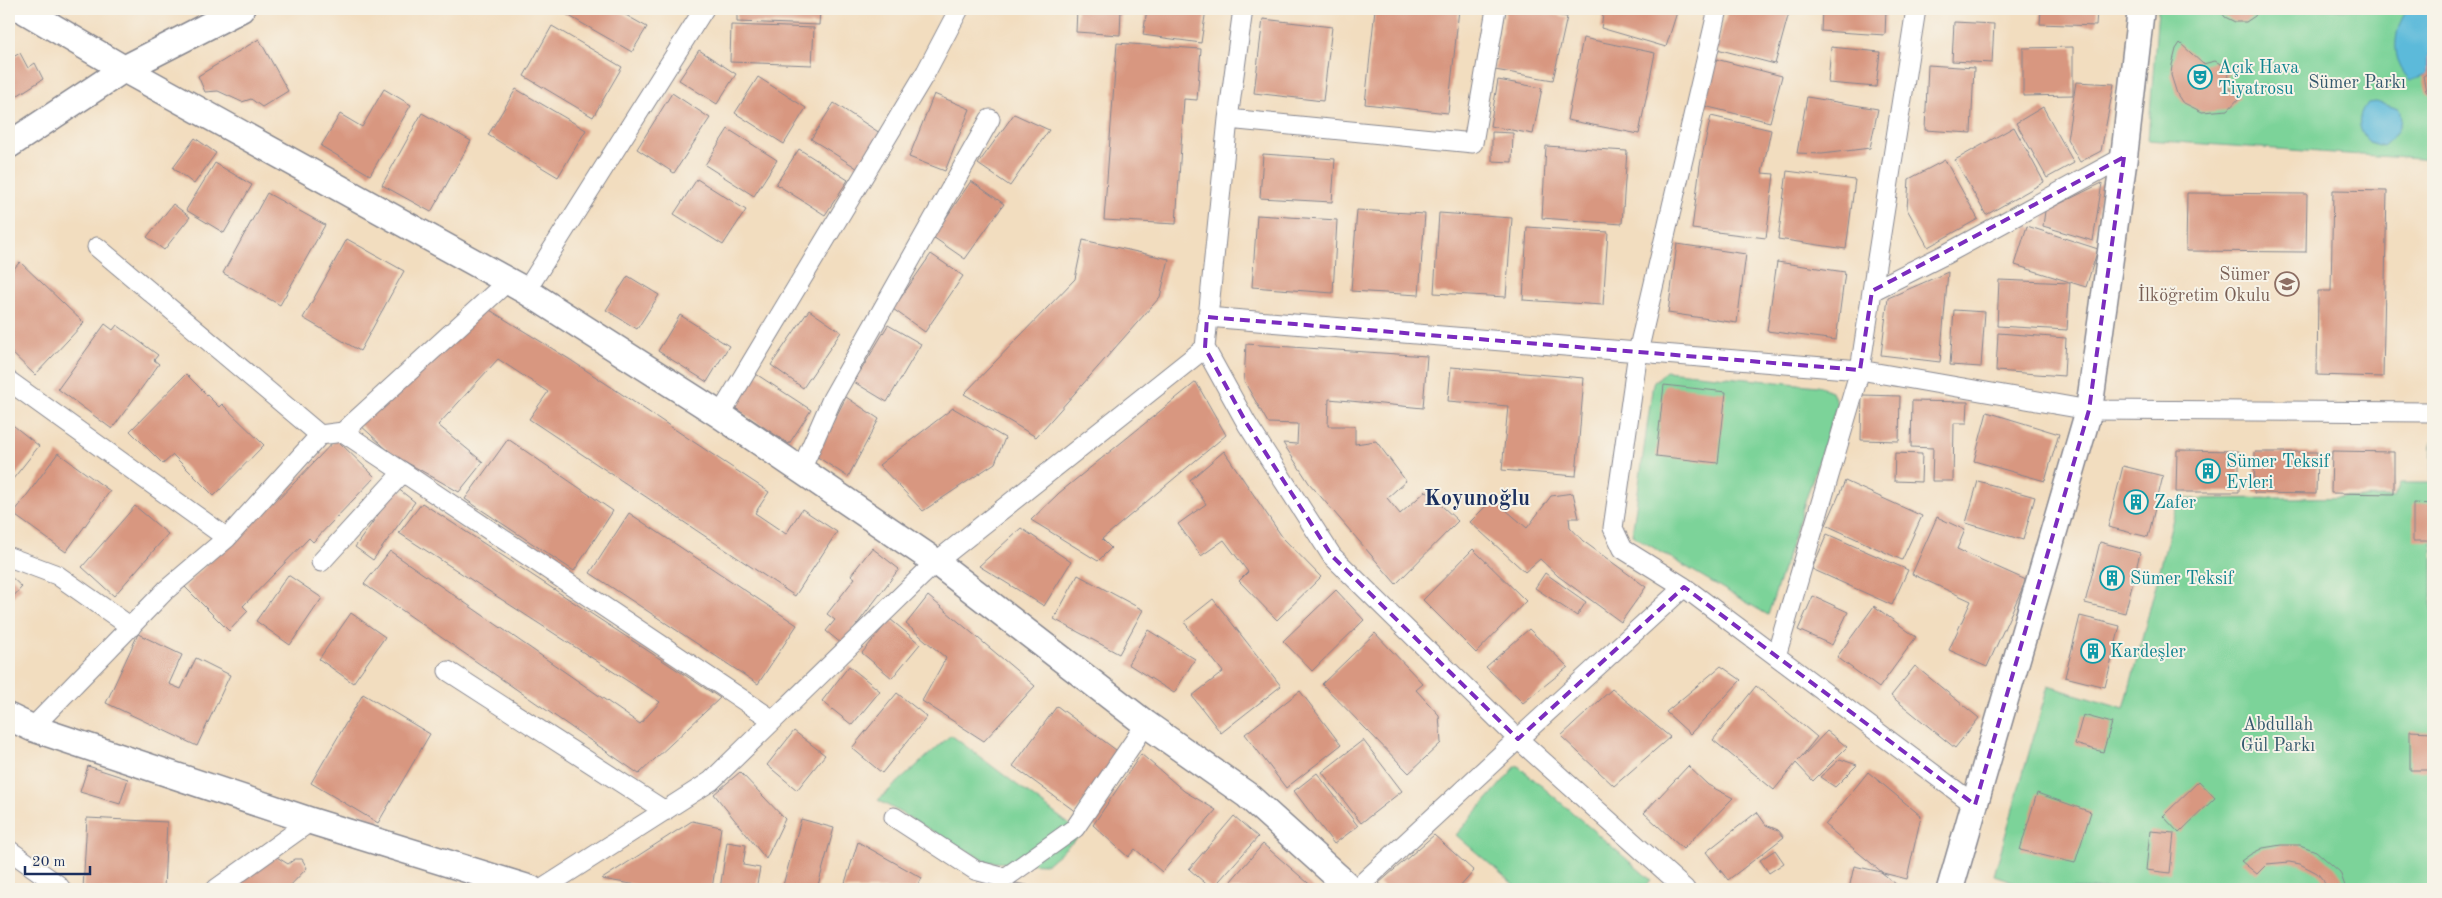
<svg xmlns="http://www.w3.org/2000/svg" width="2442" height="898" font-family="'Old Standard TT',serif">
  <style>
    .green { fill: #7bd399; stroke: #4b817c }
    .water { fill: #5cbada; stroke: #3c749c }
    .building { fill: #d89780 }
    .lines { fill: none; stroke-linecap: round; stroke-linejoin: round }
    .street-casing { stroke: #86868e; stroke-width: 21 }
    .secondary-casing { stroke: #86868e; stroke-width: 29 }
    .street { stroke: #fff; stroke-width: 19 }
    .secondary { stroke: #fff; stroke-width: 26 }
    .marked { fill: none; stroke: #7b2cbf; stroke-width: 4; stroke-dasharray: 10 6; stroke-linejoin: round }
    .labels { text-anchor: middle; stroke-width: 4; stroke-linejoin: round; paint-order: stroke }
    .culture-label { font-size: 18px; fill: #0d838f; stroke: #f7f3e8; text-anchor: start }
    .park-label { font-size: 18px; fill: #33586d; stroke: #f7f3e8 }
    .education-label { font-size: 18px; fill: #785e54; stroke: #f7f3e8; text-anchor: end }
    .district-label { font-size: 22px; font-weight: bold; fill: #1b2f5e; stroke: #f7f3e8 }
  </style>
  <rect width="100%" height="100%" fill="#f7f3e8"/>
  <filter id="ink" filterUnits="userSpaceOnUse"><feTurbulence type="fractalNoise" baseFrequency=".02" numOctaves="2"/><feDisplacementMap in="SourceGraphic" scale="10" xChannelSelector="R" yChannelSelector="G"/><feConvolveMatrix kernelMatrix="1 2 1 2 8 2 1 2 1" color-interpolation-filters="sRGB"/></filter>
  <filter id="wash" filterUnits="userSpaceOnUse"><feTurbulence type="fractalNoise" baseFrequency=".0096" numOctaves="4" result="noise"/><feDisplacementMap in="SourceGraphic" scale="20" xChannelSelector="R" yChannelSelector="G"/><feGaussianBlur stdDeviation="1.12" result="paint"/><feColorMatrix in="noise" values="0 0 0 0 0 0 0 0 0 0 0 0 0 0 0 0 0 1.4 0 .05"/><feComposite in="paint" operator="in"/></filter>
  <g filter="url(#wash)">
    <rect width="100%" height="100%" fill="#f2ddbf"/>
    <path class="green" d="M2158,9H2433V160L2148,140Z
      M1666,371L1818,386L1832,391L1837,404L1768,615L1632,535L1653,383Z
      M2432,441L2433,889H2035L1994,875L2048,686L2124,709L2178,499L2394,497L2400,483H2431Z
      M951,735L1082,834L1047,864L987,862L878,800Z
      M1517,765L1651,880L1643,889H1519L1456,835Z"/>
    <path class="water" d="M2408,9H2433V48L2427,60V74L2410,80C2390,61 2393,29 2408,9Z
      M2376,102L2399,109C2405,124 2394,137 2383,146L2369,142C2357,130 2356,114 2369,103Z"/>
    <g id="blocks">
      <path class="building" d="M567,9H615L647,27L632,52L564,13Z
        M737,9H820L819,25L737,22Z
        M1077,9H1121L1120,35L1076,32Z
        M1147,9H1206L1201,43L1143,35Z
        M1322,9H1343L1342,13Z
        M1375,9H1459L1448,113L1365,104Z
        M1506,9H1520L1567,17L1553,80L1495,70Z
        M1604,9H1678L1666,47L1601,28Z
        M1728,9H1790L1775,64L1717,49Z
        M1822,9H1886L1885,35L1821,31Z
        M2041,9H2097L2096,26L2040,24Z
        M2219,9H2259L2255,16L2246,22H2235L2225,17Z
        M1263,19L1332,27L1323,101L1254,93Z
        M1954,22L1994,24L1992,63L1952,61Z
        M731,25L814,28L812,65L730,62Z
        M552,26L622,67L593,117L524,76Z
        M1583,38L1655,53L1639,134L1567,120Z
        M259,39L288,91L262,107L251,99L242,102L218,91L205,92L198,76Z
        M1117,43L1201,49L1197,100L1184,99L1176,224L1104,220Z
        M2180,43L2203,64L2215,61L2228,68L2229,74L2224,85L2240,97L2228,110L2202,112L2182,102L2177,94L2171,75L2172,65L2176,49Z
        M9,45L13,57L20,53L28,68L35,63L43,79L9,101Z
        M1831,47L1880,52L1876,87L1828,83Z
        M2073,47V95L2023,96V48Z
        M2433,48V99L2426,91L2423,76L2427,74V60Z
        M699,50L736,74L717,104L679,80Z
        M1712,58L1782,76L1770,122L1700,105Z
        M1928,65L1974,68L1971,133L1925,130Z
        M758,77L806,108L784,144L735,113Z
        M1498,80L1542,88L1533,134L1490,126Z
        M2076,82L2114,84L2101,151L2080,162L2067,139Z
        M384,89L411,105L370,175L321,146L340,114L362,127Z
        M516,89L586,130L558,177L488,135Z
        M672,93L710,118L674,173L637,149Z
        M934,94L970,109L945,171L909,157Z
        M1807,97L1878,109L1870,148L1822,154L1797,153Z
        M834,103L883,135L860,170L811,139Z
        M2043,107L2074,163L2047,178L2016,123Z
        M422,113L471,141L431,212L382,185Z
        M1014,114L1049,130L1010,186L978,164Z
        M1711,116L1771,130L1762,173L1774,174L1766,238L1692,229L1700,165Z
        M2014,127L2044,182L1986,215L1955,160Z
        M728,129L777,160L754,196L705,165Z
        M1492,132L1513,133L1512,162L1492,161Z
        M195,138L216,153L194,184L173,168Z
        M1546,146L1627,151L1622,224L1542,218Z
        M799,149L848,180L825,215L776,184Z
        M1263,154L1335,159L1332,202L1260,198Z
        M1945,160L1978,219L1928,247L1907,209L1909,179Z
        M215,163L252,185L224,233L186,210Z
        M1787,171L1855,180L1846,249L1778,239Z
        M697,179L746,210L723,245L674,214Z
        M971,181L1004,204L965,259L933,237Z
        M2102,183L2093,241L2043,226L2045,211Z
        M2333,190L2387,191L2383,377L2317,375L2318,291H2331Z
        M267,193L325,225L280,305L223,273Z
        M2187,193L2307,194L2306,252L2186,251Z
        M173,204L190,217L164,250L147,237Z
        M1357,210L1425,214L1419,295L1351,291Z
        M1439,213L1512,218L1506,297L1434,293Z
        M1257,215L1337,220L1333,293L1252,287Z
        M2027,226L2098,249L2086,287L2015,265Z
        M1527,227L1608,232L1603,305L1523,300Z
        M347,239L404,271L360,351L303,318Z
        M1083,240L1169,259L1160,297L1036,437L964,394L1075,279Z
        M1677,244L1746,254L1737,323L1668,313Z
        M931,254L963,276L925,332L893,309Z
        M20,262L84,323L35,375L9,350V274Z
        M1777,262L1845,272L1836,340L1767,331Z
        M1948,272L1940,362L1881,355L1888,298Z
        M628,276L659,295L637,329L606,310Z
        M1999,280L2070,283L2067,330L1997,326Z
        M485,307L569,359L769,492L755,513L786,534L802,509L837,532L795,596L529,419L548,392L498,359L438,425L483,462L459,492L392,454L359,424Z
        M809,310L841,332L803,388L771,365Z
        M1954,310L1985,312L1981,367L1950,365Z
        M680,315L729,346L707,382L658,351Z
        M105,324L113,330L117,325L158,355L154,360L159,364L112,429L58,389Z
        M888,325L921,344L887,402L854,382Z
        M1998,333L2066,338L2064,376L1996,371Z
        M1246,344L1427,356L1423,408L1329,399L1328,426H1355V444L1376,441L1406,481L1387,498L1400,514L1426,491L1458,521L1396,584L1309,483L1283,443L1297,444L1298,424L1268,423L1244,381Z
        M1451,367L1584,378L1576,476L1502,470L1508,406L1448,401Z
        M186,374L219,407L222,404L264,445L214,496L173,455L163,464L130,431Z
        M756,374L811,410L789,444L735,408Z
        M1196,382L1226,435L1102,539L1111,548L1098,561L1031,520L1059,493Z
        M1664,385L1726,392L1718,463L1656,456Z
        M1862,395L1900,396L1899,441L1861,440Z
        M846,397L879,419L848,477L816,456Z
        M1912,401L1968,402L1967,423H1954L1953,481H1932L1933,448L1911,447Z
        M953,408L1005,438L995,463L923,511L879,465Z
        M1987,412L2059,434L2045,481L1974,461Z
        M9,422L39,446L9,484Z
        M336,439L375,477L313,542L309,538L243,606L248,611L229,631L185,587L270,500L274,504Z
        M508,439L613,511L574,571L465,499Z
        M2177,450L2239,451V492H2176Z
        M1224,451L1283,538L1321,577L1277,620L1239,581L1248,572L1224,540L1201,556L1178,524L1206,504L1190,480Z
        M2332,451L2394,452V494L2331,493Z
        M2255,452H2317L2316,494L2254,493Z
        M58,453L110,491L66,552L13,514Z
        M1895,453L1922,454L1921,482L1894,481Z
        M2123,466L2163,476L2148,537L2108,527Z
        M1845,481L1922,516L1902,560L1826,525Z
        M1978,481L2035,497L2023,540L1966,523Z
        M397,488L415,502L373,560L355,547Z
        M1573,493L1579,518H1569L1570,527L1583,541L1646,587L1621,622L1558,576L1540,559L1525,572L1470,522L1493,499L1527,528L1551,496Z
        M422,503L720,698L639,774L364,584L390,551L640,724L660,702L399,533Z
        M2413,503L2433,504V541H2413Z
        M135,506L168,534L114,596L82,567Z
        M629,513L797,625L758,684L590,573Z
        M1937,517L1965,530L1957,549L2026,580L1987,667L1949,650L1971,601L1912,574Z
        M1021,528L1071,562L1044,606L979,566Z
        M1827,534L1908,570L1892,605L1812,569Z
        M2100,542L2140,553L2125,613L2085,603Z
        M872,548L899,569L842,644L826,631L835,620L827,614L855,578L851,575Z
        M1473,549L1526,601L1476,653L1423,600Z
        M1545,573L1586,602L1577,616L1535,588Z
        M9,575L22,587L9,601Z
        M288,575L322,598L290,645L256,621Z
        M1078,575L1143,610L1119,654L1054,619Z
        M1336,590L1364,620L1312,671L1283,641Z
        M928,596L1035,686L984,741L922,701L946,658L906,624Z
        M1813,596L1848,612L1832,645L1798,630Z
        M1213,599L1281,686L1221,733L1192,696L1223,672L1184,622Z
        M1874,606L1916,637L1879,688L1837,657Z
        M351,613L385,637L353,683L319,659Z
        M2080,616L2120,626L2105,687L2065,677Z
        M890,619L920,644L892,678L862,653Z
        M1529,629L1568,667L1523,703L1486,667Z
        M1148,630L1195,659L1174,693L1128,664Z
        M1375,633L1423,684L1416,690L1439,715L1441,743L1409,773L1322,684Z
        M138,634L182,655L169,684L181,689L196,658L230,675L197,746L106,703Z
        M849,666L880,691L852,725L822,701Z
        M1721,666L1741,680L1690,734L1666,712Z
        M1915,666L1979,718L1955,748L1891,696Z
        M1756,686L1817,737L1798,761L1827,731L1847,747L1813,781L1796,763L1774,790L1713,740Z
        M1612,689L1670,737L1614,786L1561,736Z
        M1300,691L1341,745L1286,788L1245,734Z
        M897,693L927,717L882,773L852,748Z
        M363,694L430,734L378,823L311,783Z
        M1057,706L1120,753L1076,812L1013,766Z
        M2083,715L2112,723L2103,752L2075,744Z
        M794,731L825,755L797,790L767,765Z
        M2410,731L2433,732V770H2410Z
        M1363,740L1402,791L1361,823L1322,772Z
        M1141,754L1184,791L1216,810L1162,872L1135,849L1128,857L1093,825Z
        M1840,759L1857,765L1835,787L1820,777Z
        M88,766L128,779L120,804L80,792Z
        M1688,766L1708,785L1733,798L1683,849L1644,813Z
        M740,772L785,819L766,859L714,794Z
        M1868,772L1921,816L1907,879L1883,873L1825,825Z
        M1317,773L1358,826L1334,844L1294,791Z
        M2199,781L2215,798L2179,833L2163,816Z
        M2037,793L2091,812L2075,863L2020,850Z
        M1757,812L1766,825L1778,830L1784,837L1728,880L1706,852Z
        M1234,816L1258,837L1212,889L1189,869Z
        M87,818L167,822L164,889H83Z
        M801,819L834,828L817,889H782Z
        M692,821L721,827L712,889H661L602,879Z
        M2150,831L2174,833L2170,873L2146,870Z
        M1434,835L1474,871L1458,889H1386L1379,883Z
        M727,842L746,845L743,865L760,868L756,889H720Z
        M858,842L922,878L916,889H843Z
        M1263,844L1315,889H1224Z
        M2281,845H2300L2316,851L2340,872L2346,889H2327L2323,880L2317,873L2300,864L2289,862L2267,864L2257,874L2241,861L2251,854L2263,848Z
        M1775,850L1784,863L1769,873L1760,860Z
        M272,854L288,864L295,859H302L307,868L287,889H222Z
        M1854,866L1881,872L1902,889H1849Z
        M1015,883L1043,888V889H1015Z"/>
    </g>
  </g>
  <g filter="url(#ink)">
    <use href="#blocks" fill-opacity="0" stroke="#86868e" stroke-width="1"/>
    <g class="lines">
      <g class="street-casing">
        <path id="street" d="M1718,9L1638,352L1613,528L1623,549L1684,587L1975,805
          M1228,119L1243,9
          M97,247L320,435
          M526,291L704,9
          M1872,291L1916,9
          M1207,317L1860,370L2089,410L2433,412
          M1205,348L1228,119L1473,143L1496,9
          M9,381L227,538
          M720,415L926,72L959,9
          M343,432L773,720
          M801,470L832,399L990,119
          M9,557L57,575L131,627
          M321,562L403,472
          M1776,656L1860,370L1872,291L1946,254L2124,157
          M448,671L665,811
          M32,728L166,590L227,538L320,435L343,432L508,281
          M894,817L975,870L1005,878L1075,828L1146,724
          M9,850L58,885L61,889
          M216,889L311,821
          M542,889L711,781L936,562L1205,348L1247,424L1332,556L1518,739L1684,587
          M1356,889L1518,739L1685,889"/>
      </g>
      <g class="secondary-casing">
        <path id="secondary" d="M22,9L124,69L526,291L720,415L936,562L1146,724L1247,795L1351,889
          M9,145L124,69L241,9
          M9,717L32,728L311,821L531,889
          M1950,889L2089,410L2124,157L2141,9"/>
      </g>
      <use href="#street" class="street"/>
      <use href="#secondary" class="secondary"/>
    </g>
  </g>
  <path class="marked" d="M2124,157L2089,410L1975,805L1684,587L1518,739L1332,556L1247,424L1205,348L1207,317L1860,370L1872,291Z"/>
  <defs>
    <g id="theatre-ring" transform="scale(1.25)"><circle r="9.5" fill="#f7f3e8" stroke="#0f9aa8" stroke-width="1.5"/><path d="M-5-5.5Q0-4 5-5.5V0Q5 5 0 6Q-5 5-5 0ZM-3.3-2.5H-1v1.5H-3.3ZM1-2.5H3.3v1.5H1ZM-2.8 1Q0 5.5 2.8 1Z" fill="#0f9aa8"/></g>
    <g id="school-ring" transform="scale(1.25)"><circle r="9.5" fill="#f7f3e8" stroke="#8d6e63" stroke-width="1.5"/><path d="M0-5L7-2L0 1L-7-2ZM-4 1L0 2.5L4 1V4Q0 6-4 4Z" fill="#8d6e63"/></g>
    <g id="building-ring" transform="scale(1.25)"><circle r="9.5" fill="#f7f3e8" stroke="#0f9aa8" stroke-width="1.5"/><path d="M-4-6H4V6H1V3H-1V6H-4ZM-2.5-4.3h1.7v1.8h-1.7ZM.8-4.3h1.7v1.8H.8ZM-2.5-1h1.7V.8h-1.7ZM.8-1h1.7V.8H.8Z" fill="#0f9aa8"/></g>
  </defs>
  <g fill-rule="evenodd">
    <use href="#theatre-ring" x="2200" y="77"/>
    <use href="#school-ring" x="2287" y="284"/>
    <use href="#building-ring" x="2208" y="471"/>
    <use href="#building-ring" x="2136" y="502"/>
    <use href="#building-ring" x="2112" y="578"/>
    <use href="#building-ring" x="2093" y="651"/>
  </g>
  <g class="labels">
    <g class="culture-label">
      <text x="2218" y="73">Açık Hava<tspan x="2218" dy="21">Tiyatrosu</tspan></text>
      <text x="2226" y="467">Sümer Teksif<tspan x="2226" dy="21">Evleri</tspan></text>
      <text x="2154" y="508">Zafer</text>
      <text x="2130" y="584">Sümer Teksif</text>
      <text x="2110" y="657">Kardeşler</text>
    </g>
    <g class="park-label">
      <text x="2357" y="88">Sümer Parkı</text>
      <text x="2278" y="730">Abdullah<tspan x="2278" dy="21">Gül Parkı</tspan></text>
    </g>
    <g class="education-label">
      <text x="2270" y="280">Sümer<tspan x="2270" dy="21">İlköğretim Okulu</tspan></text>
    </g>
    <g class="district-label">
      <text x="1477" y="505">Koyunoğlu</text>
    </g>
  </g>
  <rect width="2442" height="898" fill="none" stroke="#f7f3e8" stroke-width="30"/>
  <path d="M25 866v8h65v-8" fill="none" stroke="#1b2f5e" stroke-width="2.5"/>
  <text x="32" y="866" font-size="15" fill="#1b2f5e" stroke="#f7f3e8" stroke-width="4" paint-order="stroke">20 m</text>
</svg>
